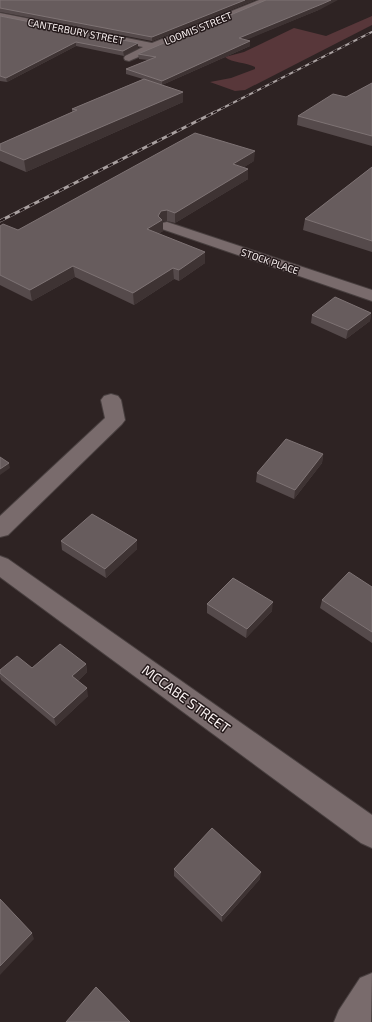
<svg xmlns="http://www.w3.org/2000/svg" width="372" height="1022" font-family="'Exo 2',sans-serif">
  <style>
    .green { fill: #58373a }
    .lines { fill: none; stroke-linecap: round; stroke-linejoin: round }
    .minor-casing { stroke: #483f3f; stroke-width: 2 }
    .secondary-casing { stroke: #483f3f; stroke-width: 2 }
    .minor { fill: #796b6c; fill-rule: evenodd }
    .secondary { fill: #796b6c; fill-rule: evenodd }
    .rail-far1-casing { stroke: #a9a0a0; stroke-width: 2 }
    .rail-casing { stroke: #a9a0a0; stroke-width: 3 }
    .rail-far1 { stroke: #24191a; stroke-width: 1.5; stroke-dasharray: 4.5; stroke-linecap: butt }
    .rail { stroke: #24191a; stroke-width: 2; stroke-dasharray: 5.5; stroke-linecap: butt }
    .wall { fill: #554a4b }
    .shaded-wall { fill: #3e3333 }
    .building { fill: #675c5d; stroke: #7e7374 }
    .labels { text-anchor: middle; stroke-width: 3; stroke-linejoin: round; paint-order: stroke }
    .far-street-label { font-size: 10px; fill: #faf2f2; stroke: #24191a }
    .near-street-label { font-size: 14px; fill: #faf2f2; stroke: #24191a }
  </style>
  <rect width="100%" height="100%" fill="#2e2323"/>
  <path class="green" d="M372,16V25L245,90L235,91L210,82L231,78L255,69V67C246,62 232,63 225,57L244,52L294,28L326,36Z"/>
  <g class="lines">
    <g class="minor-casing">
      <path id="minor" d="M259,0H272L129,61L125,60L124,58L125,56L143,47L0,19V13L152,43Z
        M167,222L372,290V301L162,229L160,226L162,223Z
        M111,394L118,396L121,400L125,420L122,424L8,535L0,537V516L105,418L101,400L104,396Z
        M0,556L8,559L372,815V848L361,843L0,577Z"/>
    </g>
    <g class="secondary-casing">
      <path id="secondary" d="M372,973L371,1022H334L339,1010L360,978Z"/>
    </g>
    <use href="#minor" class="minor"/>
    <use href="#secondary" class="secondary"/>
    <g class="rail-far1-casing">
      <path id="rail-far1" d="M213,113L372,32"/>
    </g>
    <g class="rail-casing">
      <path id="rail" d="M0,221L215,112"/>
    </g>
    <use href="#rail-far1" class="rail-far1"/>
    <use href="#rail" class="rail"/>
  </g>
  <path class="wall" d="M0,0H255L152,41L0,12Z
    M321,9L245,40L250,46L162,85L183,92V102L26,172L0,161V144L72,112V109L143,79L126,74V69L148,60L139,59L138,54Z
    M0,16L138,48L124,56L76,46L7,82L0,81Z
    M372,83V146L297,125L298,116L346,97Z
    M254,161L244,167L248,169V179L175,223L167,221H163V231L158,234L205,263L179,281L174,279L134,305L75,277L32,301L0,285V226L18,230Z
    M372,167V252L303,230L305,219Z
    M371,313L370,321L346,339L311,323L312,315Z
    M323,454L322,463L294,499L256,482L257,473Z
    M137,540V549L106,578L62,550L61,541Z
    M372,587V643L320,608L322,600Z
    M207,604L272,611L246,638L207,613Z
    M86,664L87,672L78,681L88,696L56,726L1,680L0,677V670L32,668Z
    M174,869L260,879L222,922L174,876Z"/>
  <path class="shaded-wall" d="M245,0H255L152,41V37Z
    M331,0H338L321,9L239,43V38Z
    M250,41V46L162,85V81Z
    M76,42V46L7,82L6,78Z
    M138,43V48L124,56L123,51Z
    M183,92V102L26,172L24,160Z
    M255,151L254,161L233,174V164Z
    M248,169V179L175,223V213Z
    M167,210V221H163V231L148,240L147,229L158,216L161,211Z
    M205,252V263L179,281V270Z
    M73,266L75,277L32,301L30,290Z
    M173,268L174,279L134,305L133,293Z
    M371,313L370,321L346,339L348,330Z
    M323,454L322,463L294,499L295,490Z
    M9,463L10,468L0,475V469Z
    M137,540V549L106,578L105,569Z
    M273,602L272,611L246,638L247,629Z
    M86,664L87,672L74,685L72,676Z
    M87,688L88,696L56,726L54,718Z
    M261,872L260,879L222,922V916Z
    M32,933L34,939L0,975V966Z"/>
  <path class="building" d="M0,0H245L152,37L0,8Z
    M266,0H331L322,4L239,38L250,41L162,81L126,69L156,57L138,54Z
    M0,16L138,43L123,51L76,42L6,78L0,76Z
    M144,79L183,92L24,160L0,150V144L77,110L72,109Z
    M372,83V136L298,116L333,94L346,97Z
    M195,133L255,151L233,164L248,169L175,213L167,210L161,211L158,216L162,220L147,229L205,252L179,270L173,268L133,293L73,266L30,290L0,275V226L3,224L18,230Z
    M372,167V241L305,219Z
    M335,297L371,313L348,330L312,315Z
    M286,439L323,454L295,490L257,473Z
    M0,457L9,463L0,469Z
    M92,514L137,540L105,569L61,541Z
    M349,572L372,587V632L322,600Z
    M233,578L273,602L247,629L207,604Z
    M60,644L86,664L72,676L87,688L54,718L0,673V670L17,656L32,668Z
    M212,828L261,872L222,916L174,869Z
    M0,899L32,933L0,966Z
    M96,987L130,1022H66Z"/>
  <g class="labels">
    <g class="far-street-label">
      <text transform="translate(198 28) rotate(-22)" y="4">LOOMIS STREET</text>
      <text transform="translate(76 31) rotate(11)" y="4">CANTERBURY STREET</text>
      <text transform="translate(270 261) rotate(19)" y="4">STOCK PLACE</text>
    </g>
    <g class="near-street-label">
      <text transform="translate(186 699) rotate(36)" y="5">MCCABE STREET</text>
    </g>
  </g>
</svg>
